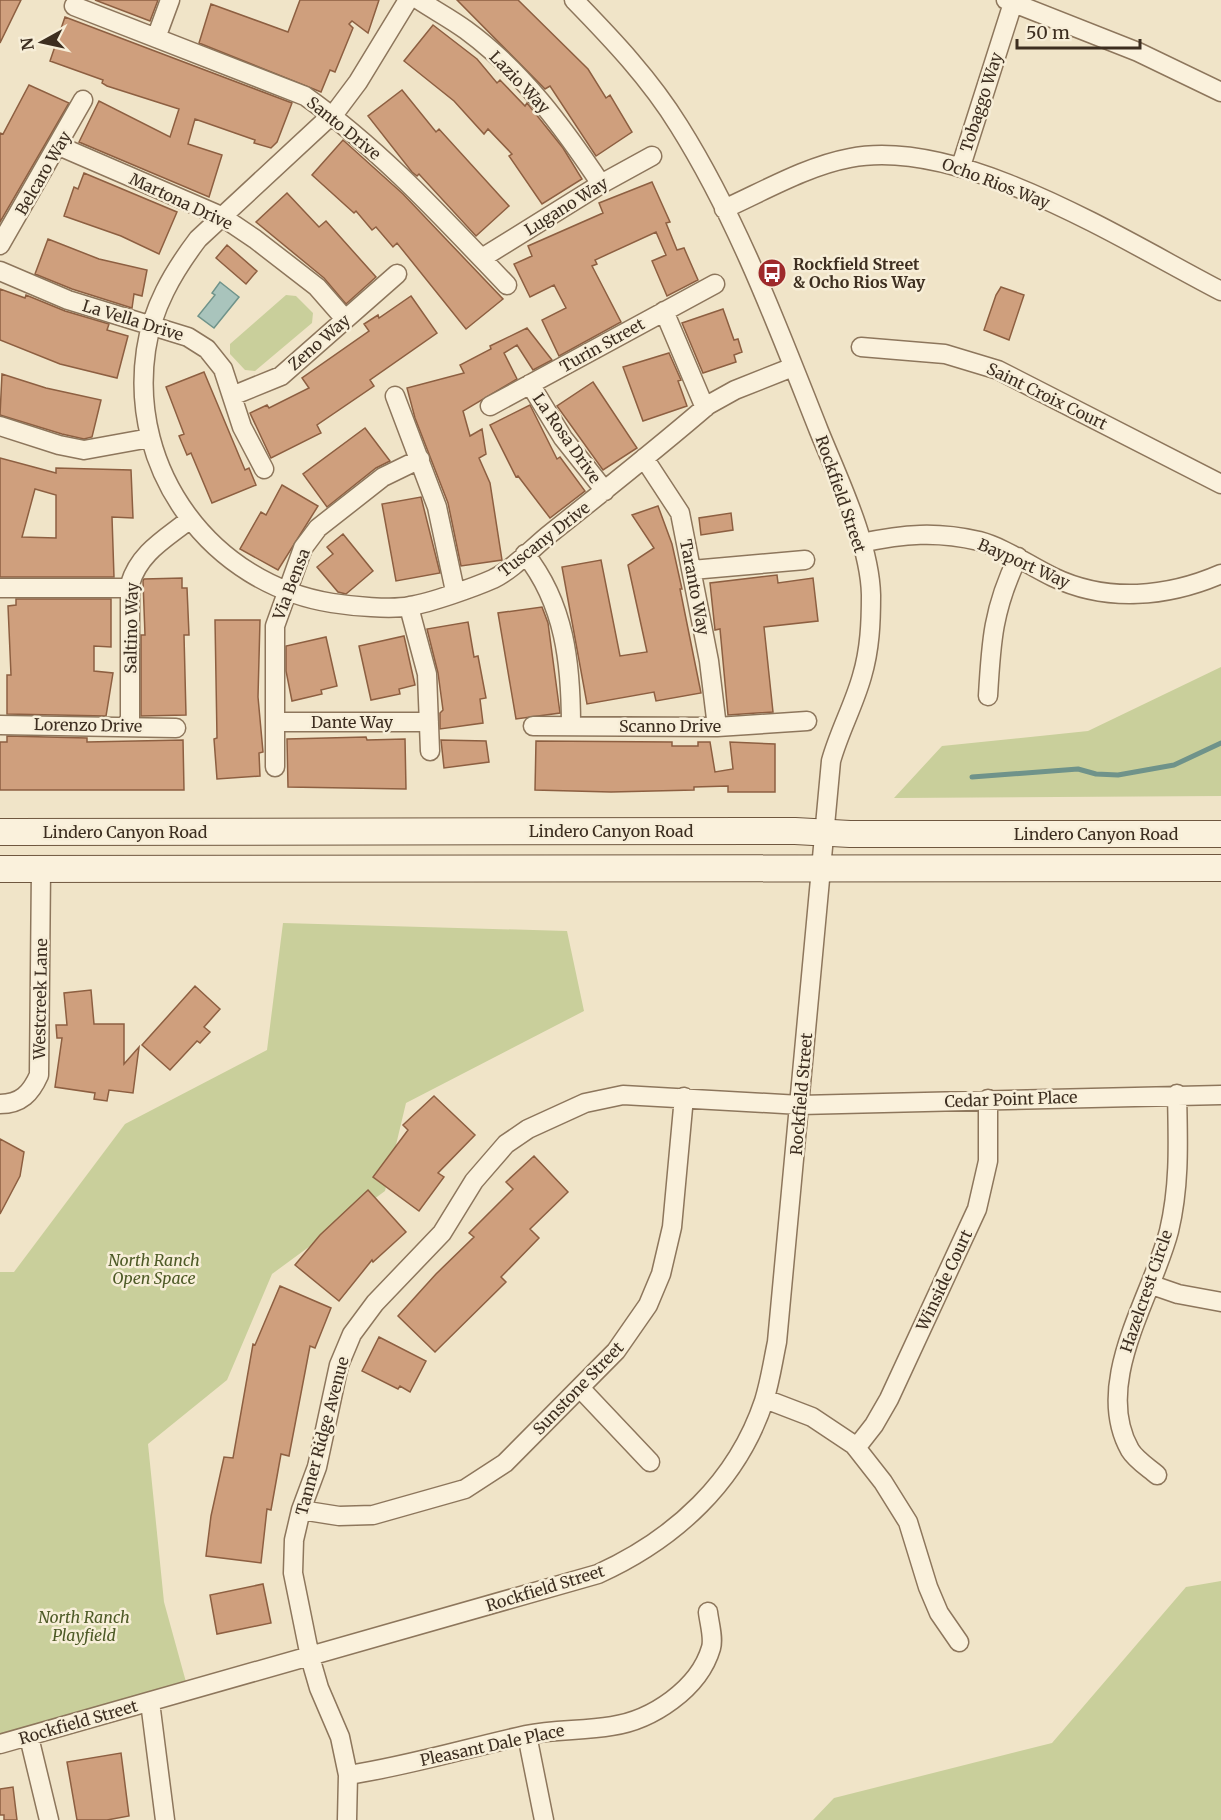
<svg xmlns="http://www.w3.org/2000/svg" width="1221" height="1820" font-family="Merriweather,serif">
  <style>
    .green { fill: #c9cf9b }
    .water { fill: #a9c4bc; stroke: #6f938a; stroke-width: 1.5 }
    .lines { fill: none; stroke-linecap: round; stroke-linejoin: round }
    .stream { stroke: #6f938a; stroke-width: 5 }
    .building { fill: #cf9f7d; stroke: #8d5f41; stroke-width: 1.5; fill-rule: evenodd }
    .street-casing { stroke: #8d765c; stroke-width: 21 }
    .secondary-casing { stroke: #6f573f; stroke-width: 28 }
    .street { stroke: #faf1dc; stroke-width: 18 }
    .secondary { stroke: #faf1dc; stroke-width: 26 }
    .labels { text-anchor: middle; stroke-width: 5; stroke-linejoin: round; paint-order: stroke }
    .street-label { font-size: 16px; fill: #3d2e20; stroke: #f7eed8 }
    .poi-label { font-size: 16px; font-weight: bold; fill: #3d2e20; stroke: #f7eed8; text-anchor: start }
    .park-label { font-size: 16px; font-style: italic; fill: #4d5a26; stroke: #f7eed8 }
  </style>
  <rect width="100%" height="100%" fill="#f0e4c8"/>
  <path class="green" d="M286,295L296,296L313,313L312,323L255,371L245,370L230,354V344Z
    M1221,667V796L894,798L942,746L1088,731Z
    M283,923L567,931L584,1011L406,1103L385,1191L272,1274L227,1380L148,1444L164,1602L186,1682L0,1736V1272H14L125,1124L267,1050Z
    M1221,1581V1820H813L834,1798L1052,1743L1186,1587Z"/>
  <path class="water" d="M220,282L239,297L214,328L198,316L215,295L212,293Z"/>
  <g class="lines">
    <path class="stream" d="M972,777L1078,769L1096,774L1118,775L1174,765L1221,743"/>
  </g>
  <path class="building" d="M0,0H21L0,43Z
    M95,0H158L150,21Z
    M300,0H379L368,33L352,21L349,24L353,28L335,72L330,70L321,92L199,43L211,4L288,32Z
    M457,0H518L588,69L606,98L610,95L632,132L596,156L550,86L545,89Z
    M65,17L292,103L277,142L271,148L254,143L255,140L195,119L188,144L222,155L209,197L79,142L99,101L170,137L179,109L107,86L102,83L103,80L50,61Z
    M433,25L477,59L497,83L500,80L525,106L527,103L563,148L582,179L542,204L509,156L512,154L488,129L484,134L454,101L404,61Z
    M29,85L69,103L0,222V133L3,134Z
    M402,90L436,132L439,129L509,206L476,236L419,174L417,176L412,172L368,116Z
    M343,140L403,194L503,299L466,329L397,243L393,247L376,227L372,230L356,211L354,213L312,175Z
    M84,173L177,212L159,254L121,236L64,216L74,187L78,189Z
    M652,182L670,222L666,223L677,250L684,248L698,280L667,296L652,261L666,255L656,232L595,260L597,264L592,266L621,322L559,356L542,320L566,308L554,285L530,297L514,264L532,256L528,246L603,213L599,203Z
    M287,193L319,227L326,221L376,277L346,304L324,278L256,222Z
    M48,239L99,259L147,270L142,296L134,294L132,308L72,289L35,274Z
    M227,245L257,271L246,284L216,258Z
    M1001,287L1024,295L1009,340L984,330L996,295Z
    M0,289L25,298L26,295L65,311L109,324L107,330L128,336L117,378L60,364L0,340Z
    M411,296L437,333L370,380L374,386L317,425L321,433L271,458L250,413L267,405L269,408L309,388L302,378L369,331L364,324L378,315L379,318Z
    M723,309L734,340L738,339L742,352L734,355L736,362L703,373L682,323Z
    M527,328L552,360L533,370L517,345L504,353L517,379L463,411L470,436L482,429L486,454L479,458L490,483L502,560L461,566L448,503L415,418L407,388L464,373L460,365L491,349L490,346Z
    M669,353L681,380L678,381L687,406L643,421L623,367Z
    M204,372L245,470L249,468L256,485L212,503L191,453L187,455L179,436L184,434L166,387Z
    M2,374L46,388L101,400L92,437L84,439L62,434L0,415Z
    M593,382L637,448L603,470L557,406Z
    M530,405L557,459L560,457L585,491L550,518L518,476L516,477L490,425Z
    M365,428L390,461L376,468L327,507L303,474Z
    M0,458L56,473V468L131,470L133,518L112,517L114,577H0ZM35,489L56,495V538L22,537Z
    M282,485L318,506L278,570L240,549L261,512L266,515Z
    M421,497L440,573L396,581L382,504Z
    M658,506L672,544L682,589H680L701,693L656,701L654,692L587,704L562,567L601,560L620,656L647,652L628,565L654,548L632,515Z
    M731,513L733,530L701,535L699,518Z
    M343,534L373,571L346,594L338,592L317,567L333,554L327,547Z
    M777,575L778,583L813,578L818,621L764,627L773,712L728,715L720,629L715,630L710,583Z
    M182,578V588H187L189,635H184L186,715L141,716V635H145L143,581L144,579Z
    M16,599H111V647L94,646V671L113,673L106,716L7,714V675H11L8,606L16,605Z
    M542,607L548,623L560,713L516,719L498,613Z
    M215,620H260L258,697L263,752L259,753L260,776L217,779L214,739L217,738Z
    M468,622L474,657L478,656L486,698L480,699L483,723L440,729V713L443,710L438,673L427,629Z
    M404,636L415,685L399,689L400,694L371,700L359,646Z
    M326,637L337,686L321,690L322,694L292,701L286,671V646Z
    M7,736L87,738V742L183,740L184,790H0V742H7Z
    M366,737L367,740L405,739L406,789L288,787L287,739Z
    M441,740L486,741L489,762L444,768Z
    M536,741L672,742V746H698V742H710L715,772L733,769L730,742L775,744V792H728V786L694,787V790L611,792L535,790Z
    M195,986L220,1009L204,1027L210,1032L200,1043L197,1041L170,1070L142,1045Z
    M91,990L94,1024H124V1064L139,1047L133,1093L109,1090L107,1101L94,1099L95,1093L55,1087L62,1038H57L56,1025H67L64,993Z
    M434,1096L475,1135L438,1173L444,1177L419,1211L373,1177L408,1130L403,1125Z
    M0,1139L24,1152L20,1176L0,1214Z
    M534,1156L568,1192L530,1229L539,1238L501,1277L506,1282L435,1352L398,1316L436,1274L474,1237L469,1233L513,1189L506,1182Z
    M368,1190L406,1232L373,1262L372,1260L339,1301L295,1265L320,1235Z
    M280,1286L331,1308L315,1348L310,1346L289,1456L281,1454L271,1510L267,1509L261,1563L206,1556L211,1516L224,1457L233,1458L253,1344L255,1345Z
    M379,1337L426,1361L410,1392L400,1386L398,1389L362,1371Z
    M263,1584L271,1623L217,1634L210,1595Z
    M121,1753L129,1816L107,1820H77L67,1762Z
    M13,1787L17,1820H4V1815H0V1789Z"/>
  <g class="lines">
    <g class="street-casing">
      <path id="street" d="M408,0L358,82L337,110L198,239C173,272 152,308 146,350C128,471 212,584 332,603C351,606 392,610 410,606C430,603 475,587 493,579C514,569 533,547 551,533C604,491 657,449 708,405L735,390L793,367
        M419,0C434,10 451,19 466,30C522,71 563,127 601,184
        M1006,0L1138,52L1221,92
        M74,6L305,96C381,150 443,218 507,285
        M156,38L170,0
        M59,146L221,216L255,239L317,287L345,319
        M961,166L1013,3
        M724,209C764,191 807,166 850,158C961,136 1124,241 1221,291
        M0,245L83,100
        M482,258L601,184L652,156
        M0,271L68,300L188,337L207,349L223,369L242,427L264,469
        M664,311L705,408
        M861,347L945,354L998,370L1221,484
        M530,384L563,438L605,491
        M232,396L281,376L397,274
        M395,396L437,507L455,591
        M490,406L715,284
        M0,426L59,445L84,450L150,438
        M644,458L680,513L709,661L717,727
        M861,543C904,534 936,531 979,541C1005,548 1028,565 1053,577C1107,603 1168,597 1221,574
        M525,554C565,604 571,664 571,726
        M692,570L805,560
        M0,588H130
        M409,607L427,674L430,751
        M988,696C991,642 993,608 1018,557
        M275,722H429
        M0,725L176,728
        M130,725V584C139,553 165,539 189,520
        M533,726L717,727L807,721
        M275,767V626L303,548L318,528L383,477L420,459
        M0,1104C21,1104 31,1093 39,1075L41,869
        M1152,1285L1178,1294L1221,1302
        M580,1388L650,1462
        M765,1399L812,1417L854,1445L883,1482L908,1522L928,1587L939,1613L959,1642
        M856,1448L874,1425L889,1399L977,1209L988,1161V1099
        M1157,1475C1149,1468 1136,1460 1130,1450C1092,1383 1152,1297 1169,1231C1180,1185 1178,1141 1177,1094
        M301,1510L339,1516L373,1515L465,1489L505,1463L616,1351L648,1305L661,1274L672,1227L684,1097
        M150,1702L165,1820
        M527,1735L544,1820
        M29,1737L49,1820
        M0,1744L598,1574C675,1539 737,1482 764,1401C770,1382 773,1361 777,1342L831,761C839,732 854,705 862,676C870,649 871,622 871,595C870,544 838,478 819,431C778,328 738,220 679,126C650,79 612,39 574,0
        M348,1775C408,1766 467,1748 526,1735C555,1729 583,1731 612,1726C652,1720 699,1689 711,1648C714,1638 709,1622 708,1612
        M347,1820L348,1775L340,1737L319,1688L310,1657L293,1573L294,1540L301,1510L317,1467L339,1365L352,1334L375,1303L442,1233L474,1181L506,1144L528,1129L585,1103L623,1095L800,1105L1221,1095"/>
    </g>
    <g class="secondary-casing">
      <path id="secondary" d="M0,832L795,831L850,834H1221
        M0,869L1221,868"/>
    </g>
    <use href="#street" class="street"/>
    <use href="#secondary" class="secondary"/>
  </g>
  <defs>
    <g id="bus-disc" transform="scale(1.5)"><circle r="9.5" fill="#9e2a2b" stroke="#f7eed8"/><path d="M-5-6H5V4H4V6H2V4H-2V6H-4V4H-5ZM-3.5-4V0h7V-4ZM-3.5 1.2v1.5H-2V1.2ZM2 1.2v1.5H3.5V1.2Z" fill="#fff"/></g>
  </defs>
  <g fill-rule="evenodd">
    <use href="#bus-disc" x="772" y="273"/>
  </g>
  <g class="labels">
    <g class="street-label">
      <text transform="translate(520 82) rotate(46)" y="6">Lazio Way</text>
      <text transform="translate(981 102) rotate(-72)" y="6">Tobaggo Way</text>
      <text transform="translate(344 128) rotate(39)" y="6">Santo Drive</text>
      <text transform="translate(43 173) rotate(-60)" y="6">Belcaro Way</text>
      <text transform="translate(996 183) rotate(21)" y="6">Ocho Rios Way</text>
      <text transform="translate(181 201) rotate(25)" y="6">Martona Drive</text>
      <text transform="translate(566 206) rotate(-32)" y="6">Lugano Way</text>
      <text transform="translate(133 320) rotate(17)" y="6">La Vella Drive</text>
      <text transform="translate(319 342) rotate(-41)" y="6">Zeno Way</text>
      <text transform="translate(602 345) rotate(-29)" y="6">Turin Street</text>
      <text transform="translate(1047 396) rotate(26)" y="6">Saint Croix Court</text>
      <text transform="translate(567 438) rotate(55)" y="6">La Rosa Drive</text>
      <text transform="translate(841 494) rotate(71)" y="6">Rockfield Street</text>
      <text transform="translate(544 539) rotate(-38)" y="6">Tuscany Drive</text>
      <text transform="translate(1024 563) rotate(24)" y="6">Bayport Way</text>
      <text transform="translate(291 584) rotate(-69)" y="6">Via Bensa</text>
      <text transform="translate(695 587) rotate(79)" y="6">Taranto Way</text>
      <text transform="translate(131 628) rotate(-89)" y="6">Saltino Way</text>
      <text x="352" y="728">Dante Way</text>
      <text transform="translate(88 725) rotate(1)" y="6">Lorenzo Drive</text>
      <text x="670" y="732">Scanno Drive</text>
      <text x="611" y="837">Lindero Canyon Road</text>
      <text x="125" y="838">Lindero Canyon Road</text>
      <text x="1096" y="840">Lindero Canyon Road</text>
      <text transform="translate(40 999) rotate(-89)" y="6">Westcreek Lane</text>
      <text transform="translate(801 1094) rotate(-85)" y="6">Rockfield Street</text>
      <text transform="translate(1011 1099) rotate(-2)" y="6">Cedar Point Place</text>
      <text transform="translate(944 1280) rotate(-65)" y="6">Winside Court</text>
      <text transform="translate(1146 1291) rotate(-71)" y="6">Hazelcrest Circle</text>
      <text transform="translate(578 1388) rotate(-46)" y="6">Sunstone Street</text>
      <text transform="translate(322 1436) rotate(-75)" y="6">Tanner Ridge Avenue</text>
      <text transform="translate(545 1588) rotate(-17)" y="6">Rockfield Street</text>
      <text transform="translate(78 1722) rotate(-16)" y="6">Rockfield Street</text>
      <text transform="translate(492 1745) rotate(-12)" y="6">Pleasant Dale Place</text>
    </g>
    <g class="poi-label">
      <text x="793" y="270">Rockfield Street<tspan x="793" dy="18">&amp; Ocho Rios Way</tspan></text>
    </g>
    <g class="park-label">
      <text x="154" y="1266">North Ranch<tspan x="154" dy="18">Open Space</tspan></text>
      <text x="84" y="1623">North Ranch<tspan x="84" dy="18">Playfield</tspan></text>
    </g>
  </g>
  <g transform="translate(42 42) rotate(262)" stroke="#f7eed8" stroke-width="4.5" paint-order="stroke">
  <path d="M0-4.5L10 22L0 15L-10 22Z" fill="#3d2e20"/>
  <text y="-9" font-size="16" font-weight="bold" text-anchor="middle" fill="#3d2e20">N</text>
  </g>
  <path d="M1017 39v9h123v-9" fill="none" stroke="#3d2e20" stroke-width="3"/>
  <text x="1026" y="39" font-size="18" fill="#3d2e20" stroke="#f7eed8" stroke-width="4.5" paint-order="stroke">50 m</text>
</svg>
